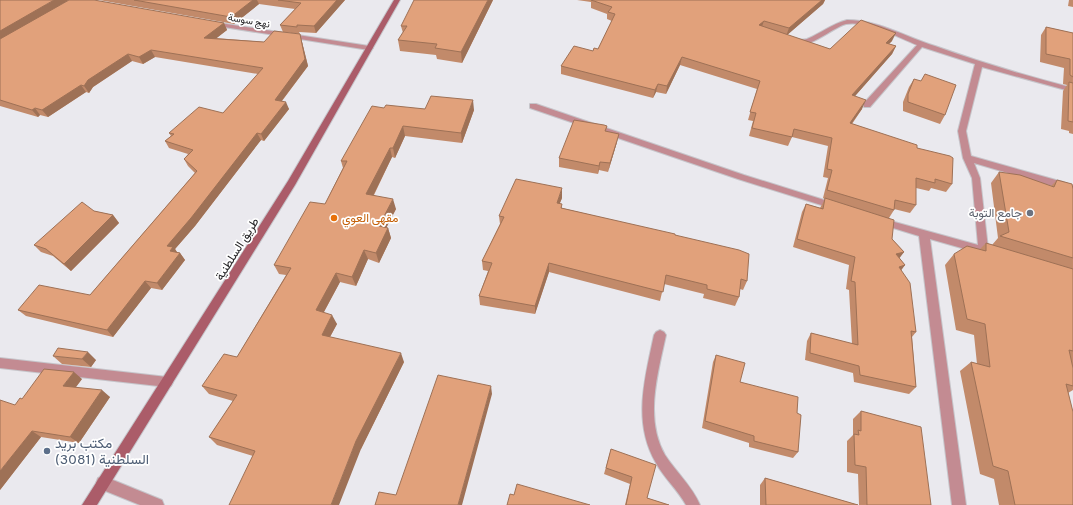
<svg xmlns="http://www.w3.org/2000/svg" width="1073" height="505" font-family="Overpass,Vazirmatn,sans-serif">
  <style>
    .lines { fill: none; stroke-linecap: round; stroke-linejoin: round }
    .street-casing { stroke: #c6c5ca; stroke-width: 2 }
    .secondary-casing { stroke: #c6c5ca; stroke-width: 2 }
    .street { fill: #c38b92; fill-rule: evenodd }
    .secondary { fill: #ab5c69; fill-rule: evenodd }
    .wall { fill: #c28a6a }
    .shaded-wall { fill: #9e7156 }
    .building { fill: #e1a17b; stroke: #9e7156 }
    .worship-dot { fill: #6b7280; stroke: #fff; stroke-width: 1.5 }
    .food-dot { fill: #e8710a; stroke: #fff; stroke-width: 1.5 }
    .service-dot { fill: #5c6f8a; stroke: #fff; stroke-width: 1.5 }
    .labels { text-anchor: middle; stroke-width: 3.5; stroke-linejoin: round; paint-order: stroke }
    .far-street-label { font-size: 10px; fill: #242325; stroke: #fff }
    .worship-label { font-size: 12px; fill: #5b616d; stroke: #fff; text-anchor: end }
    .food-label { font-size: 12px; fill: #c56008; stroke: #fff; text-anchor: start }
    .street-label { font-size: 12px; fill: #242325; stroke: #fff }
    .near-service-label { font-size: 14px; fill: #4e5e75; stroke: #fff; text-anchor: start }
  </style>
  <rect width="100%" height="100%" fill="#eae9ee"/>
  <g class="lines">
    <g class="street-casing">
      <path id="street" d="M847,20C878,20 906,37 935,46C980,62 1026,76 1073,88V92L982,67L966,131L971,156L1063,182L1073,186V192L974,163L980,178L988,248L997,250L998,253L997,256L993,257L930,239L966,505H952L919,236L877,223L875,221L880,218L978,245L972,178L963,158L958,131L975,64L922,47L870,107H864V103L917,45C898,37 866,20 846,24C831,28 805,54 789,42C794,38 801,41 807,39C821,33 832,24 847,20Z
        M213,22L369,46L373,48L369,50L211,25L210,24Z
        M530,104H536L744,175L837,204L839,206L834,209L738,179L530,108Z
        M660,330L664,332L666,335C658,373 644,418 665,455C676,472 692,486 700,505H686C678,490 664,478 656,463C632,422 645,378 654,335L656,332Z
        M0,358L167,377L171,378L173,382L171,386L167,387L0,368Z
        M103,476L162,500L164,505H140L98,488L96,483L98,478Z"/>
    </g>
    <g class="secondary-casing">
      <path id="secondary" d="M394,0H400L295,185L97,505H82L288,181Z"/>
    </g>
    <use href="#street" class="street"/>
    <use href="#secondary" class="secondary"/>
  </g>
  <path class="wall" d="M0,0L224,23L227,30L216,38L264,42H302L308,66L282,101L289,109L264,141L261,140L195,226L175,249L177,252L180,253L185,260L162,290L151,288L113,337L26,316L18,310L90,295L195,173L188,166L184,159L188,154L169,148L165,141L171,136L169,133L223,113L258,74L155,57L143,64L132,61L93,87L89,93L86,92L48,117L40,115L38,117L0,106Z
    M99,0H345L316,33L299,32L300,34L283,32L280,25L295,9L259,4L234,24Z
    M493,0L462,63L437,59L436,55L400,51L398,40L403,33L401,26Z
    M577,0H825L823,4L787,35L830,49L892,41L889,44L896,46L892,54L855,96L862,109L852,124L917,148L952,184L946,192L931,188L929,191L916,188V205L910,213L894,209V210L889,218L892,239L904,252L899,258L905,265L901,270L916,332L912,337L916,387L909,394L854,382L853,373L805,360L807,341L811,333L852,344L849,290L846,289L849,265L793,247L802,212L806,204L820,208L825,199L823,198L828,178L823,177L828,146L792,137L788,146L749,136L753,121L748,120L757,89L680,65L666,94L656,92L653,98L561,74V66L593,51L598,49L612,21L607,19V14L591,8V2Z
    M1069,0H1073V7L1068,6Z
    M1046,27L1073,33V134L1069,133V131L1061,129L1063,91L1067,85L1063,84L1064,68L1040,62L1041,35Z
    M914,79L945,115L940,124L903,111V102L909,87Z
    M384,108L474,110L462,143L405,136L395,158L392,157L374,195L396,209L386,228H388L391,238L379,263L368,259L356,286L340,282L324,312L337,324L330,337L404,362L361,449L253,456L217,445L209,437L233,401L209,394L202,386L237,357L286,275L279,274L274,265L325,204L343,168L341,161Z
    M607,126L606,131L617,142L608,172L599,170L598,174L559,167V158Z
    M999,172L1051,186L1057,180L1073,189V365H1072L1073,368V390L1068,393L1073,505H999L994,479L980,474L960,371L971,362L977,364L974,335L956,330L945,265L954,254L980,249L986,243L992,245L998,238L991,183Z
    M562,198L560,203L562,208L675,235L747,281L743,290L740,289L739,297L735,306L703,298L704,294L664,284L660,301L549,272L535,314L480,305L479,296L488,271L483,270L482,261L500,224L499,216Z
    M94,211L113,215L119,223L71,271L53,256L41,252L34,245Z
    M716,355L740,382L797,413L798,452L793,458L749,447V443L702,428L713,362Z
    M53,356L96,360L91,367L62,364Z
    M82,379L76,387L110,397L79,443L41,437L0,490L22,399Z
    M861,411L931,505H859L858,474L847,472V441L853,435V419Z
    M611,449L647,498L669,505H625L630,484L604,474Z
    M765,478L858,505H760V485Z"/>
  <path class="shaded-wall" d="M54,0H69L0,41V31Z
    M253,0H257L259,4L234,24L231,17Z
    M337,0H345L316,33L314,26Z
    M488,0H493L462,63L461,52Z
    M822,0H825L823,4L786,36L789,28Z
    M764,21L761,29L759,25Z
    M224,23L227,30L208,45L204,38Z
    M896,33L892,41L882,50L886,43Z
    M300,34L308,66L277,107L275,100Z
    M896,46L892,54L848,104L852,95Z
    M151,50L155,57L143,64L139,57Z
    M128,54L132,61L93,87L89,93L84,86L88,80Z
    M682,57L680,65L666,94L667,86Z
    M658,84L656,92L653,98L655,90Z
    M81,85L86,92L48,117L42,110Z
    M473,100L474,110L462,143L461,133Z
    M866,100L862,109L846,131L850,123Z
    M286,102L289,109L264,141L261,134Z
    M35,108L40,115L38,117L32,110Z
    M403,126L405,136L395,158L393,148Z
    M257,133L261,140L195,226L175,249L178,254L170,251L167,246Z
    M619,134L617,142L608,172L610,163Z
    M390,148L392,157L369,204L366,194Z
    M600,162L599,170L598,174L599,166Z
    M562,188V198L556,212L557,203Z
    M393,199L396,209L382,236L379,226Z
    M113,215L119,223L71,271L64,264Z
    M388,228L391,238L379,263L376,253Z
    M364,250L368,259L356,286L352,277Z
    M904,252L898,260L896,254Z
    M180,253L185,260L162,290L157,283Z
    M549,263V272L535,314V306Z
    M905,265L899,273V267Z
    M336,273L340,282L320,319L316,310Z
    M145,281L151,288L113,337L107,330Z
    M332,315L337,324L326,344L322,335Z
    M88,352L96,360L91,367L82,359Z
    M401,353L404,362L361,449L339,505H331L356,441Z
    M74,372L82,379L72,392L63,386Z
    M491,386L492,394L462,505H458Z
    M102,390L110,397L79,443L70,437Z
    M32,431L41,437L0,490V471Z"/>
  <path class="building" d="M0,0H54L0,31Z
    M69,0H94L224,23L204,38L264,42L274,31L300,34L305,59L275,100L286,102L261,134L257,133L191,218L167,246L173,247L170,251L180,253L157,283L145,281L107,330L18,310L39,285L90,295L197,171L184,159L193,150L165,141L174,134L169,133L199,107L223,113L263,68L151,50L139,57L128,54L88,80L84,86L81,85L42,110L35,108L32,110L0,100V39Z
    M134,0H253L231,17Z
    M278,0H337L314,26L297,25V27L280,25L301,3Z
    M414,0H488L461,52L435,48L437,44L398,40L407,26H401Z
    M591,0H822L789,28L764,21L759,25L830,49L861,20L896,33L886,43L896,46L852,95L866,100L850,123L917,145V148L950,156L953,158L952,184L935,179V183L916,178V205L895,200L894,210L827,190L832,170L827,169L832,138L794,129L792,137L752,128L756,113L750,112L760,81L682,57L667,86L658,84L655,90L561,66L574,46L593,51L594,48L598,49L615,14L608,12L612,7Z
    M1046,27L1073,33V77L1070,75V59L1046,54Z
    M925,74L956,85L945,115L908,102V94L914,79L921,81Z
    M1069,82L1073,83V122L1068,121Z
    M431,96L473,100L461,133L403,126L393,148H390L366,194L393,199L379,226L388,228L376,253L364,250L352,277L336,273L316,310L332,315L322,335L401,353L356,441L331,505H229L255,451L209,437L237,395L202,386L224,354L237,357L291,268L274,265L310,202L325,204L347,161H341L372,106L384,108L386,105L425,109Z
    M574,120L604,125L607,126L605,131L619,134L610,163L600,162L599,166L559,158Z
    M999,172L1020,175L1054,187L1057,180L1072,184L1073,189V258L1000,236L1009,232Z
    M516,179L562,188L557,203L562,204L561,208L675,234V235L739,250L749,254L747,281L741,279L739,297L707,289V285L666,275L663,292L549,263L535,306L479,296L492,263L482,261L504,217L499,216Z
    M825,198L894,220L892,239L904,252L896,254L905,265L899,267L910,283L916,332L911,331L916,387L860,375L859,366L810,353L811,333L858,345L855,282L851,281L855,257L797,239L806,204L823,209Z
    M82,202L94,211L113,215L64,264L46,249L34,245Z
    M986,243L1073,269V351L1069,350L1073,368V386L1066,384L1073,412V505H1015L1008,471L993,466L971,362L990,367L985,324L967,319L954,254L967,246L986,251Z
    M58,348L88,352L82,359L53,356Z
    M716,355L745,363L740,382L798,397L797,413L801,415L798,452L754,441V436L705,421Z
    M44,369L74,372L63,386L102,390L70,437L32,431L0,471V400L15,405L20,398L22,399Z
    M438,375L491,386L458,505H375L379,492L396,495Z
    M861,411L921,427L931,505H867L866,467L855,465L854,434L859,435L858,430L861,431Z
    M611,449L656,465L647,498L669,505H626L632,477L606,468Z
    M765,478L858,505H766Z
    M517,484L590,505H507L510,494L514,495Z"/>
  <circle class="worship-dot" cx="1030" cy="213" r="4"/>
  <circle class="food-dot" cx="334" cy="218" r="4"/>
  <circle class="service-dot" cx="47" cy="451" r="4"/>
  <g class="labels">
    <g class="far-street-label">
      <text transform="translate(249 20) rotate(10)" y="4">نهج سوسة</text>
    </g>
    <g class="worship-label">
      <text x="1022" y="217">جامع التوبة</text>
    </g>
    <g class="food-label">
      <text x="342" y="222">مقهى العوي</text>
    </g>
    <g class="street-label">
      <text transform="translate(237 249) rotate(-58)" y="4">طريق السلطنية</text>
    </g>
    <g class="near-service-label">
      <text x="55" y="448">مكتب بريد<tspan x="55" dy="16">السلطنية (3081)</tspan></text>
    </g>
  </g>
</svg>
